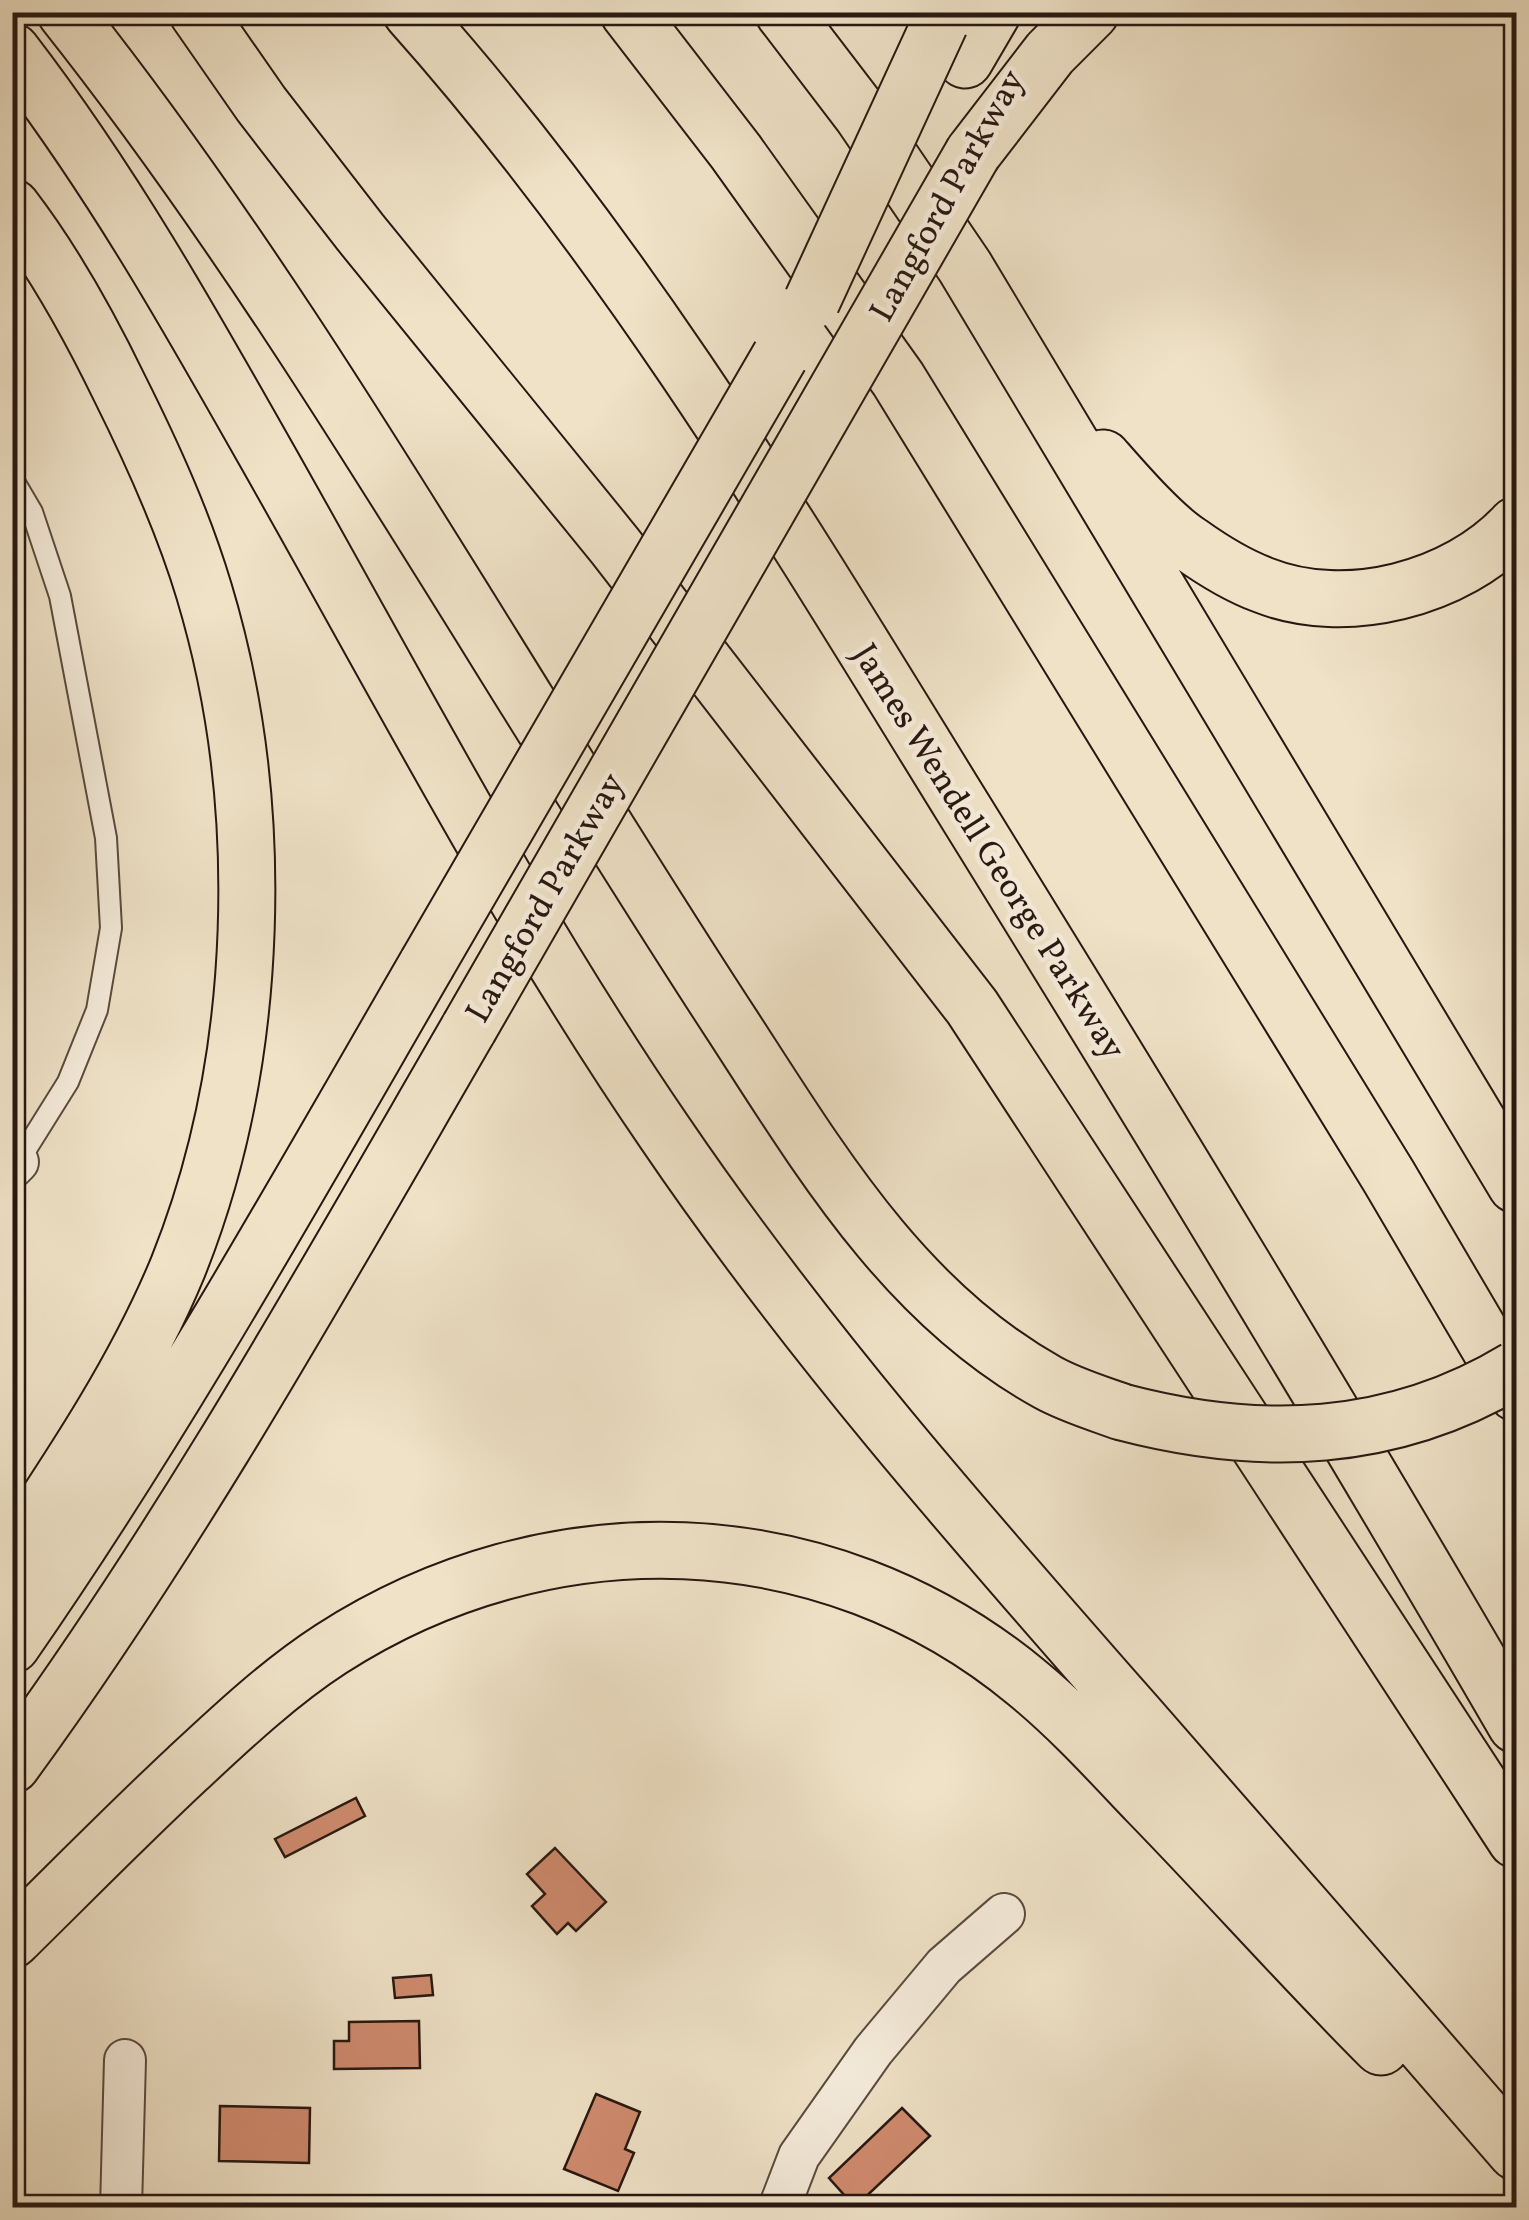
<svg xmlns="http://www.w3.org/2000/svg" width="1529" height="2220" font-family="Vollkorn,serif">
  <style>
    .building { fill: #d08b6f; stroke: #281711; stroke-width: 2.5 }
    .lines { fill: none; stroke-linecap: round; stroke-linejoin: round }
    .service-casing { stroke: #5a4a3e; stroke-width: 24 }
    .minor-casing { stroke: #5a4a3e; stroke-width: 44 }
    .motorway-casing { stroke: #281711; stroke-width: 59 }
    .service { stroke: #f5ecdb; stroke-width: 20 }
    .minor { stroke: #f5ecdb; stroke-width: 40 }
    .motorway { stroke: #efe2c7; stroke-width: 55 }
    .motorway-bridge-casing { stroke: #281711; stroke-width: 59; stroke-linecap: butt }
    .motorway-bridge { stroke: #efe2c7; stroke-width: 55 }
    .labels { text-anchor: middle; stroke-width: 9; stroke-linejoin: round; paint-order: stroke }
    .street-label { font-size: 35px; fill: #281711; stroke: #f5ecdb }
  </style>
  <rect width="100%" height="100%" fill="#efe2c7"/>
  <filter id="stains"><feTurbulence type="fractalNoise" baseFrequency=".002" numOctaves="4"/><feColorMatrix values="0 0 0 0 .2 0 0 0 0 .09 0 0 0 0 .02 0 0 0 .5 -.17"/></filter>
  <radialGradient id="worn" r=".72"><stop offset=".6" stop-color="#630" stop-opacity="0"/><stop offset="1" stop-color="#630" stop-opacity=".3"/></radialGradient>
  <path class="building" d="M356,1798L365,1816L285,1857L275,1839Z
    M555,1848L606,1902L576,1931L568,1923L557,1934L532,1906L545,1894L527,1874Z
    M431,1975L433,1995L395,1998L393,1978Z
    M419,2021L420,2068L334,2069V2041H349V2022Z
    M596,2094L640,2112L625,2149L634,2153L618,2191L564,2169Z
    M220,2106L310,2108L309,2163L219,2161Z
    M902,2108L930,2136L855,2207L829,2178Z"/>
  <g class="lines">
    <g class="service-casing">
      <path id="service" d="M12,478L32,512L60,596L106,838L111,928L97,1010L68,1082L18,1162"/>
    </g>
    <g class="minor-casing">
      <path id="minor" d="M12,1168L18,1162
        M121,2208L125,2060
        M779,2208L799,2156L873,2051L944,1966L1004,1914"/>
    </g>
    <g class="motorway-casing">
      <path id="motorway" d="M65,12C237,229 381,466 527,701C595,810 662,918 732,1025C819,1159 903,1302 1047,1382C1070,1395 1097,1403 1122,1412
        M197,12L261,104L360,232L615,546L972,1007L1516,1840
        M411,12C626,253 791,529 960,803C1149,1108 1336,1414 1516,1725
        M628,12L736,152L898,379L1389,1177L1516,1393
        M783,12L861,114L965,267L1516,1185
        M12,51C119,190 202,341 288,493C409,708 525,929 665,1133C807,1342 973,1530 1140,1720C1266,1863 1391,2008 1516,2152
        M965,60L993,12
        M973,153L1050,53L1091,12
        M12,207C55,263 90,327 120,389C153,455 183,521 204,591C268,803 261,1060 178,1267C136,1369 73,1463 12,1555
        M1103,458C1125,483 1162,526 1190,544C1211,559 1239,576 1263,585C1346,618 1457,589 1516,525
        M12,1645C164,1426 294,1194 427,964
        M12,1765C183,1531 324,1278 469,1028
        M12,1940C71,1882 128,1824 188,1768C233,1726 280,1682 331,1649C548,1509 825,1516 1026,1682C1070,1718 1108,1760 1147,1801C1226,1882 1301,1967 1381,2047"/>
    </g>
    <use href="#service" class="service"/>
    <use href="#minor" class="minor"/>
    <use href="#motorway" class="motorway"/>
    <g class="motorway-bridge-casing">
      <path id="motorway-bridge" d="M812,301L940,23
        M427,964L780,356
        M469,1028L973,153
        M1122,1412C1259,1448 1392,1444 1516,1369"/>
    </g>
    <use href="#motorway-bridge" class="motorway-bridge"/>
  </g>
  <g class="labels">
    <g class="street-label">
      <text transform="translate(946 195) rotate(-61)" y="12">Langford Parkway</text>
      <text transform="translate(990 851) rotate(58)" y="12">James Wendell George Parkway</text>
      <text transform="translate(544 897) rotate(-60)" y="12">Langford Parkway</text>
    </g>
  </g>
  <rect width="1529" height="2220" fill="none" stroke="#efe2c7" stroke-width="50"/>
  <rect x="15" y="15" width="1499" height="2190" fill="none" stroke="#281711" stroke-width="5"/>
  <rect x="25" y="25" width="1479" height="2170" fill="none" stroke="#281711" stroke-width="2.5"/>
  <rect width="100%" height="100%" filter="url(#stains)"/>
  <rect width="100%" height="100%" fill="url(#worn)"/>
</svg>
